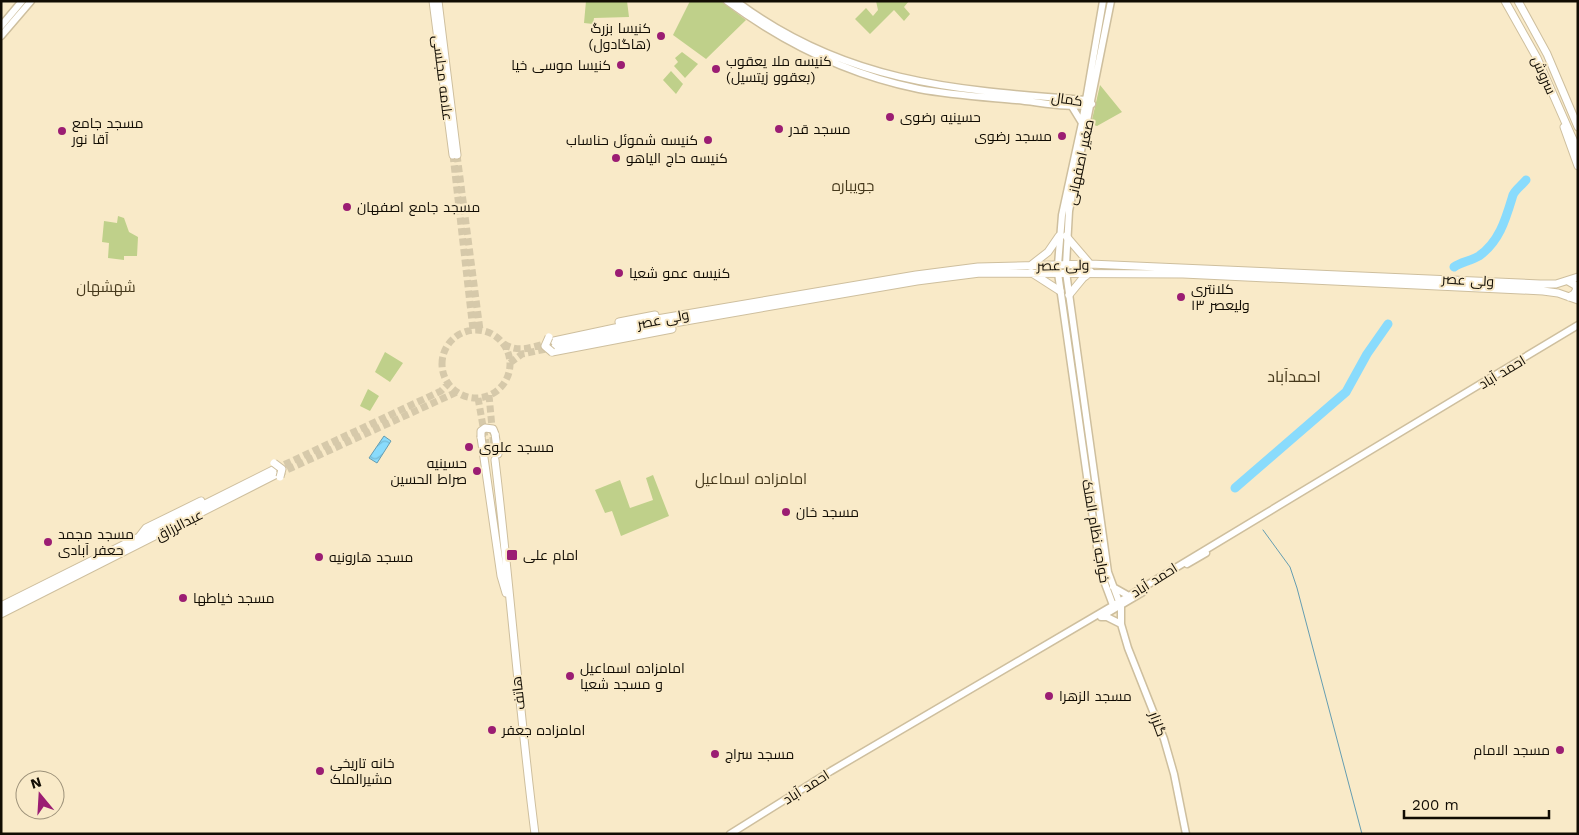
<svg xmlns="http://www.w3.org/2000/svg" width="1579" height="835" font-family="'Work Sans',Cairo,sans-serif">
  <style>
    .green { fill: #bfd08a }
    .water { fill: url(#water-waves); stroke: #659db1 }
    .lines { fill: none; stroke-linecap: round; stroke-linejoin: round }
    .stream { stroke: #659db1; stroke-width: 1 }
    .river { stroke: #89dbfc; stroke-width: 9 }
    .primary-tunnel { stroke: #d6c9aa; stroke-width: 7; stroke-dasharray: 7 3.5; stroke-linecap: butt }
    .secondary-casing { stroke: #cebf9e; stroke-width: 9 }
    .primary-casing { stroke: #cebf9e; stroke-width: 9 }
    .secondary { stroke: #fff; stroke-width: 6 }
    .primary { stroke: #fff; stroke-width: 7 }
    .primary-bridge-casing { stroke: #cebf9e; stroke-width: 9; stroke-linecap: butt }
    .primary-bridge { stroke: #fff; stroke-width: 7 }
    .poi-dot { fill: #9b1d73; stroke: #f9eac8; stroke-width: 2 }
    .labels { text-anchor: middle; stroke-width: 4; stroke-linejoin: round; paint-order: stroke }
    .poi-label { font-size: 14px; fill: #110c03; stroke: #f9eac8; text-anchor: start }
    .street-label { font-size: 14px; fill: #110c03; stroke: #f9eac8 }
    .neighbourhood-label { font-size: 15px; fill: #46391c; stroke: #f9eac8 }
    .quarter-label { font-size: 16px; fill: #46391c; stroke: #f9eac8 }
  </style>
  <defs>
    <pattern id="water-waves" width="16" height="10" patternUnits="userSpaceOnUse" patternTransform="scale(1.25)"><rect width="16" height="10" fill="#89dbfc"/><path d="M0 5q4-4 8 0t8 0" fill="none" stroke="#75bbd6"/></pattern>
  </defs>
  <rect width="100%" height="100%" fill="#f9eac8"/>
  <path class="green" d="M586,1H627L629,17L594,18L593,24L584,23Z
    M690,1H721L746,20L706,59L673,35Z
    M876,1H909L904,7L910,14L904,21L894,10L870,34L855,19L866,8L873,16L878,10Z
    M682,52L698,64L685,78L674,66L678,62L675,58Z
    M671,71L683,84L676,94L663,80Z
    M1100,85L1122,112L1097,126L1091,124Z
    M118,216L124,218L129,232L138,237L137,256H124V260L108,258L109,243L102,242L104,221L117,223Z
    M385,352L403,363L390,382L375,372Z
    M368,389L379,396L370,411L360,406Z
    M653,475L669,516L621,536L612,511L605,513L595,490L620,480L630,508L653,500L646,478Z"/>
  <path class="water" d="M384,436L391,441L377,463L369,458Z"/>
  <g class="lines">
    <path class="stream" d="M1263,530L1290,567L1297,588L1362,834"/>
    <path class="river" d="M1454,267C1461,262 1471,261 1479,256C1500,241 1506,218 1513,195C1515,190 1522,185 1526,180
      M1235,488L1346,392L1367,354L1388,324"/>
    <path class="primary-tunnel" d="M453,155L473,330
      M457,155L480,330
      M442 364a34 34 0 1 1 68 0a34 34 0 1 1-68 0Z
      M504,344C519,354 535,346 551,342
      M510,363L522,354L551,348
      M489,395L495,460
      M478,398L489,460
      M275,469L441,391L448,384
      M278,474L457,392"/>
    <g class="secondary-casing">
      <path id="secondary" d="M727,1C784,43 849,75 919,89C951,95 984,97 1016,100C1040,102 1069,109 1092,104
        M736,1C845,83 955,90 1086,100L1092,104
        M1,26L22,1
        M1,36L31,1
        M1071,105L1082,123
        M1058,265L1062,215L1082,123L1103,1
        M1066,265L1069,211L1111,1
        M1066,272L1108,572L1121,607V624L1128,648L1164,739L1174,774L1186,834
        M1058,273L1097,547L1101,573L1114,608
        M1187,564L1206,553
        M1113,587L1129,596
        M1104,615L1143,592
        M1101,617H1107L1121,624
        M730,834L831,771L1119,602L1578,325"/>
    </g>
    <g class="primary-casing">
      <path id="primary" d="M433,1L453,155
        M438,1L457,155
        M1505,1L1537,58L1578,151
        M1518,1L1547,54L1578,127
        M1564,127L1578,166
        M1066,236L1090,264
        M1030,266L1048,252L1059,236
        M1032,273L1060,291
        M1568,281L1575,285L1577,289L1574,294L1569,297
        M1069,295L1083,278L1091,272
        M619,322L655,315
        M554,341L657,319L916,275L978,267L1090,264L1540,284H1556L1578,277
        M555,347L651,327L917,281L980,273L1183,274L1543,291L1558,293L1578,300
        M552,352L672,329
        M495,434L498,454
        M481,437L501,576L506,593
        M495,460C510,584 519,709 535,834
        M139,537L146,528L201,501
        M1,606L273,470
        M1,614L275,475"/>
    </g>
    <use href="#secondary" class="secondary"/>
    <use href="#primary" class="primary"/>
    <g class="primary-bridge-casing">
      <path id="primary-bridge" d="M549,337L545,346L552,352
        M481,437V431L485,428L493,429L495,434
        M274,463L282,469L280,477"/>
    </g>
    <use href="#primary-bridge" class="primary-bridge"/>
  </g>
  <g class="poi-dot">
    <circle cx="661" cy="36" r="5"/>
    <circle cx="621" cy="65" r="5"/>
    <circle cx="716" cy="69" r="5"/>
    <circle cx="890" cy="117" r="5"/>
    <circle cx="779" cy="129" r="5"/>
    <circle cx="62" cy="131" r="5"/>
    <circle cx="1062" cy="136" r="5"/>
    <circle cx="708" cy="140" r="5"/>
    <circle cx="616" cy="158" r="5"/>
    <circle cx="347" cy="207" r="5"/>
    <circle cx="619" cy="273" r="5"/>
    <circle cx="1181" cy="297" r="5"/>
    <circle cx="469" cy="447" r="5"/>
    <circle cx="477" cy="471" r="5"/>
    <circle cx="786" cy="512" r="5"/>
    <circle cx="48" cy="542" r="5"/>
    <rect x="506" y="549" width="12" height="12" rx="2.5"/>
    <circle cx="319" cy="557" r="5"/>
    <circle cx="183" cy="598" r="5"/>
    <circle cx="570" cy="676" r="5"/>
    <circle cx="1049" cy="696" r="5"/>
    <circle cx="492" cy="730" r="5"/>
    <circle cx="1560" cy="750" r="5"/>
    <circle cx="715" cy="754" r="5"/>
    <circle cx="320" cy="771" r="5"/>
  </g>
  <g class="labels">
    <g class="poi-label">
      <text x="651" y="33" text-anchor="end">کنیسا بزرگ<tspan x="651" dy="16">(هاگادول)</tspan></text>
      <text x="726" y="66">کنیسه ملا یعقوب<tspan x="726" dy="16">(یعقوو زیتسیل)</tspan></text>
      <text x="611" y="70" text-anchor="end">کنیسا موسی خیا</text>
      <text x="900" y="122">حسینیه رضوی</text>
      <text x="72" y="128">مسجد جامع<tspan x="72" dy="16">آقا نور</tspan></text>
      <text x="789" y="134">مسجد قدر</text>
      <text x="1052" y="141" text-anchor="end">مسجد رضوی</text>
      <text x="698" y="145" text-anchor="end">کنیسه شموئل حناساب</text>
      <text x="626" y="163">کنیسه حاج الیاهو</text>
      <text x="357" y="212">مسجد جامع اصفهان</text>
      <text x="629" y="278">کنیسه عمو شعیا</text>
      <text x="1191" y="294">کلانتری<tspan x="1191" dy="16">۱۳ ولیعصر</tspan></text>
      <text x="479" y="452">مسجد علوی</text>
      <text x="467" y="468" text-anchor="end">حسینیه<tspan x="467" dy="16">صراط الحسین</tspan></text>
      <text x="796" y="517">مسجد خان</text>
      <text x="58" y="539">مسجد مجمد<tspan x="58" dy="16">حعفر آبادی</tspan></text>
      <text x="523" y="560">امام علی</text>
      <text x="329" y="562">مسجد هارونیه</text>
      <text x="193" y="603">مسجد خیاطها</text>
      <text x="580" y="673">امامزاده اسماعیل<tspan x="580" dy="16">و مسجد شعیا</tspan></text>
      <text x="1059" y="701">مسجد الزهرا</text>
      <text x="502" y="735">امامزاده جعفر</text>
      <text x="1550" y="755" text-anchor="end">مسجد الامام</text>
      <text x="725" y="759">مسجد سراج</text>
      <text x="330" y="768">خانه تاریخی<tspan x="330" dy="16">مشیرالملک</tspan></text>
    </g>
    <g class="street-label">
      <text transform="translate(1544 75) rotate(66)" y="5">سروش</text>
      <text transform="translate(443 78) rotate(83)" y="5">علامه مجلسی</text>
      <text transform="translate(1067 99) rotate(8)" y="5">کمال</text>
      <text transform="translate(1080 162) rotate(-78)" y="5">صغیر اصفهانی</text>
      <text transform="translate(1063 265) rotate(-1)" y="5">ولی عصر</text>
      <text transform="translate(1468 280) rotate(3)" y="5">ولی عصر</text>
      <text transform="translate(663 319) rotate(-11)" y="5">ولی عصر</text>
      <text transform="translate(1502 372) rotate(-31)" y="5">احمد آباد</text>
      <text transform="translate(179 525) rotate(-27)" y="5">عبدالرزاق</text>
      <text transform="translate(1096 531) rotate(80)" y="5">خواجه نظام الملک</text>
      <text transform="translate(1154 580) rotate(-32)" y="5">احمد آباد</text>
      <text transform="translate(518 693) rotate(-97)" y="5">هاتف</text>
      <text transform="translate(1158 724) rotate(70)" y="5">گلزار</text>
      <text transform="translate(806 787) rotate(-32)" y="5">احمد آباد</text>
    </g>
    <g class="neighbourhood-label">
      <text x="853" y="191">جویباره</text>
      <text x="106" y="292">شهشهان</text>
      <text x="751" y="484">امامزاده اسماعیل</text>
    </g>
    <g class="quarter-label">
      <text x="1294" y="382">احمدآباد</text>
    </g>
  </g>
  <rect width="1579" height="835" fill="none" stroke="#110c03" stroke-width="5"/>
  <g transform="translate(40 795) rotate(342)"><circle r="24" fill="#f9eac8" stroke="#9c9179"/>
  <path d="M0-4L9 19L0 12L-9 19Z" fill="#9b1d73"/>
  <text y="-8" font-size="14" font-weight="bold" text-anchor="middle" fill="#110c03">N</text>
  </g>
  <path d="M1404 810v8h145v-8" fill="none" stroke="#110c03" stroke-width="2.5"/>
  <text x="1412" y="810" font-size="15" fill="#110c03" stroke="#f9eac8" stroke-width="4" paint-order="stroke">200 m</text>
</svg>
